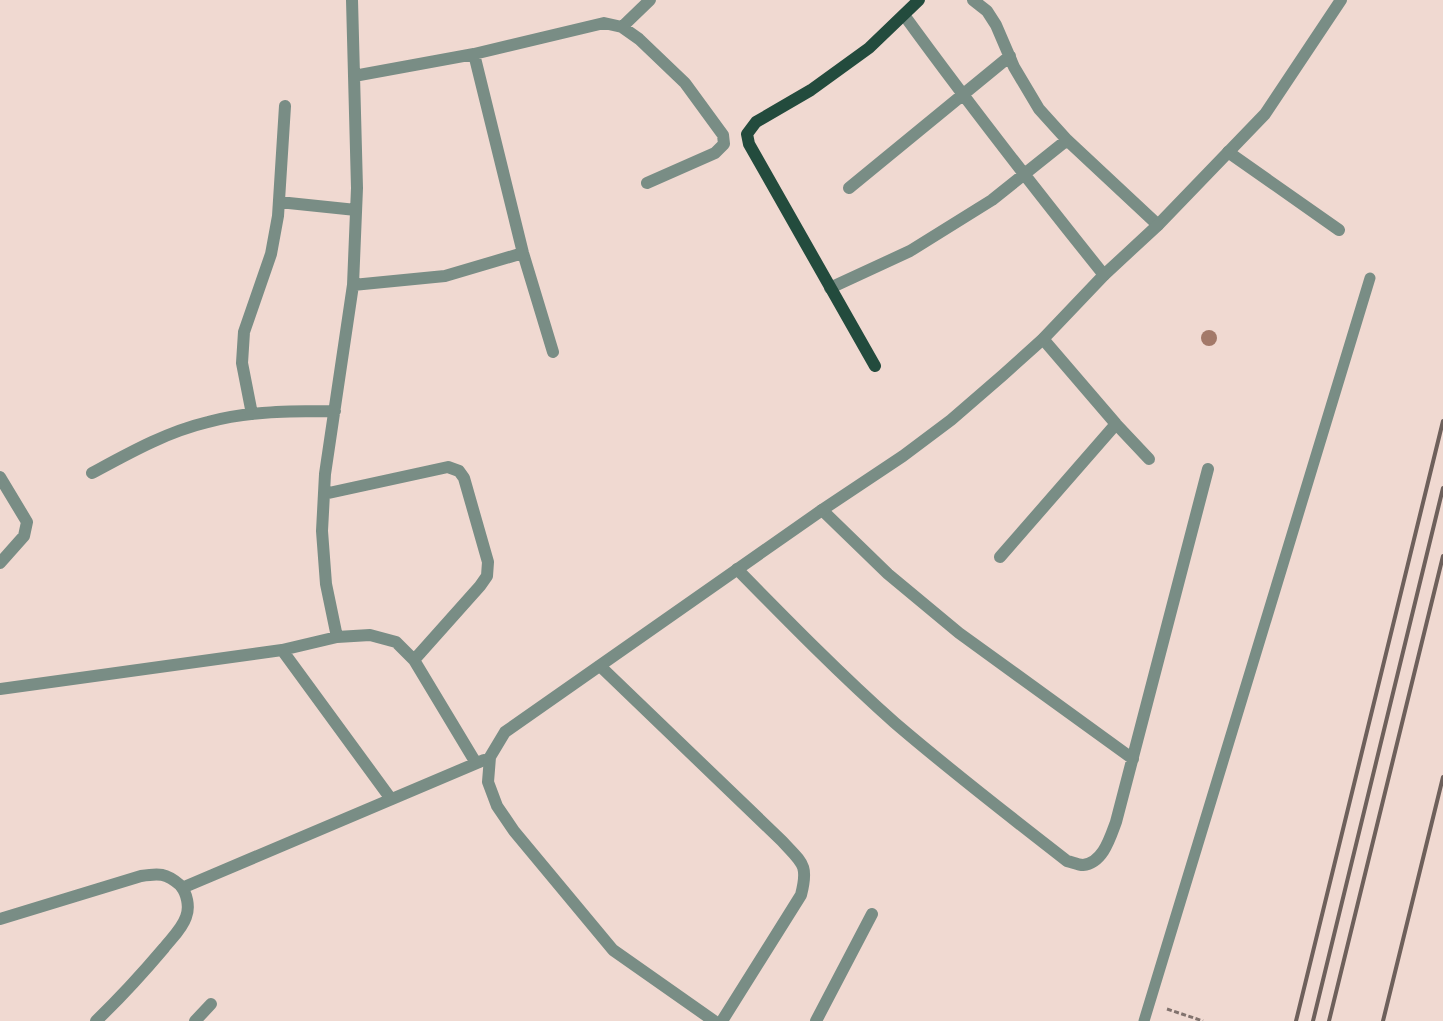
<svg xmlns="http://www.w3.org/2000/svg" width="1443" height="1021" font-family="'IBM Plex Sans',sans-serif">
  <style>
    .lines { fill: none; stroke-linecap: round; stroke-linejoin: round }
    .path { stroke: #81726d; stroke-width: 3; stroke-dasharray: 5 2.5; stroke-linecap: butt }
    .service { stroke: #798d85; stroke-width: 11 }
    .minor { stroke: #798d85; stroke-width: 12 }
    .tertiary { stroke: #798d85; stroke-width: 12 }
    .primary { stroke: #234b3d; stroke-width: 12 }
    .rail { stroke: #6e605b; stroke-width: 4 }
    .tree { fill: #a37969 }
  </style>
  <rect width="100%" height="100%" fill="#f0d9d1"/>
  <g class="lines">
    <path class="path" d="M1167,1009L1203,1021"/>
    <path class="service" d="M1144,1021L1370,278"/>
    <path class="minor" d="M973,0L987,11L996,25L1014,67L1039,109L1067,140L1158,225
      M904,15C968,103 1035,189 1104,275
      M622,27L650,0
      M474,54L523,253L553,352
      M354,76L474,54L604,23L622,27L639,39L685,83L723,135L724,144L715,153L647,183
      M1228,152L1339,230
      M849,188L1010,56
      M279,202L356,210
      M353,285L445,276L523,253
      M830,288L910,251L992,200L1067,140
      M1043,339L1116,424L1149,459
      M252,414L242,363L244,332L271,254L278,216L285,106
      M92,473C129,453 166,432 208,422C249,411 292,411 335,411
      M0,477L27,522L24,536L0,563
      M324,494L448,467L459,471L464,478L488,562L487,576L480,586L414,660
      M822,510L888,574L959,633L1133,759
      M1000,557L1116,424
      M737,569C789,622 840,674 895,723C951,771 1009,816 1067,861C1072,862 1078,865 1083,865C1103,863 1110,838 1116,822L1208,469
      M337,637L326,584L322,531L325,474L353,285L357,188L352,0
      M282,650L391,799
      M600,666L782,841C802,863 809,864 801,895L722,1021
      M0,689L282,650L337,637L370,635L396,642L414,660L476,763
      M182,888L484,760
      M0,919L141,876C159,873 166,873 180,885C187,893 190,907 186,917C182,929 171,939 164,948C142,974 120,998 96,1021
      M195,1021L211,1004
      M816,1021L872,914"/>
    <path class="tertiary" d="M714,1021L613,950L514,831L497,806L488,782L490,757L505,732L822,510L903,456L951,420L1003,375L1043,339L1104,275L1158,225L1265,114L1341,0"/>
    <path class="primary" d="M875,366L749,144L747,134L756,122L811,90L869,48L919,0"/>
    <path class="rail" d="M1296,1021L1443,421
      M1313,1021L1443,488
      M1329,1021L1443,556
      M1383,1021L1443,777"/>
  </g>
  <circle class="tree" cx="1209" cy="338" r="8"/>
</svg>
